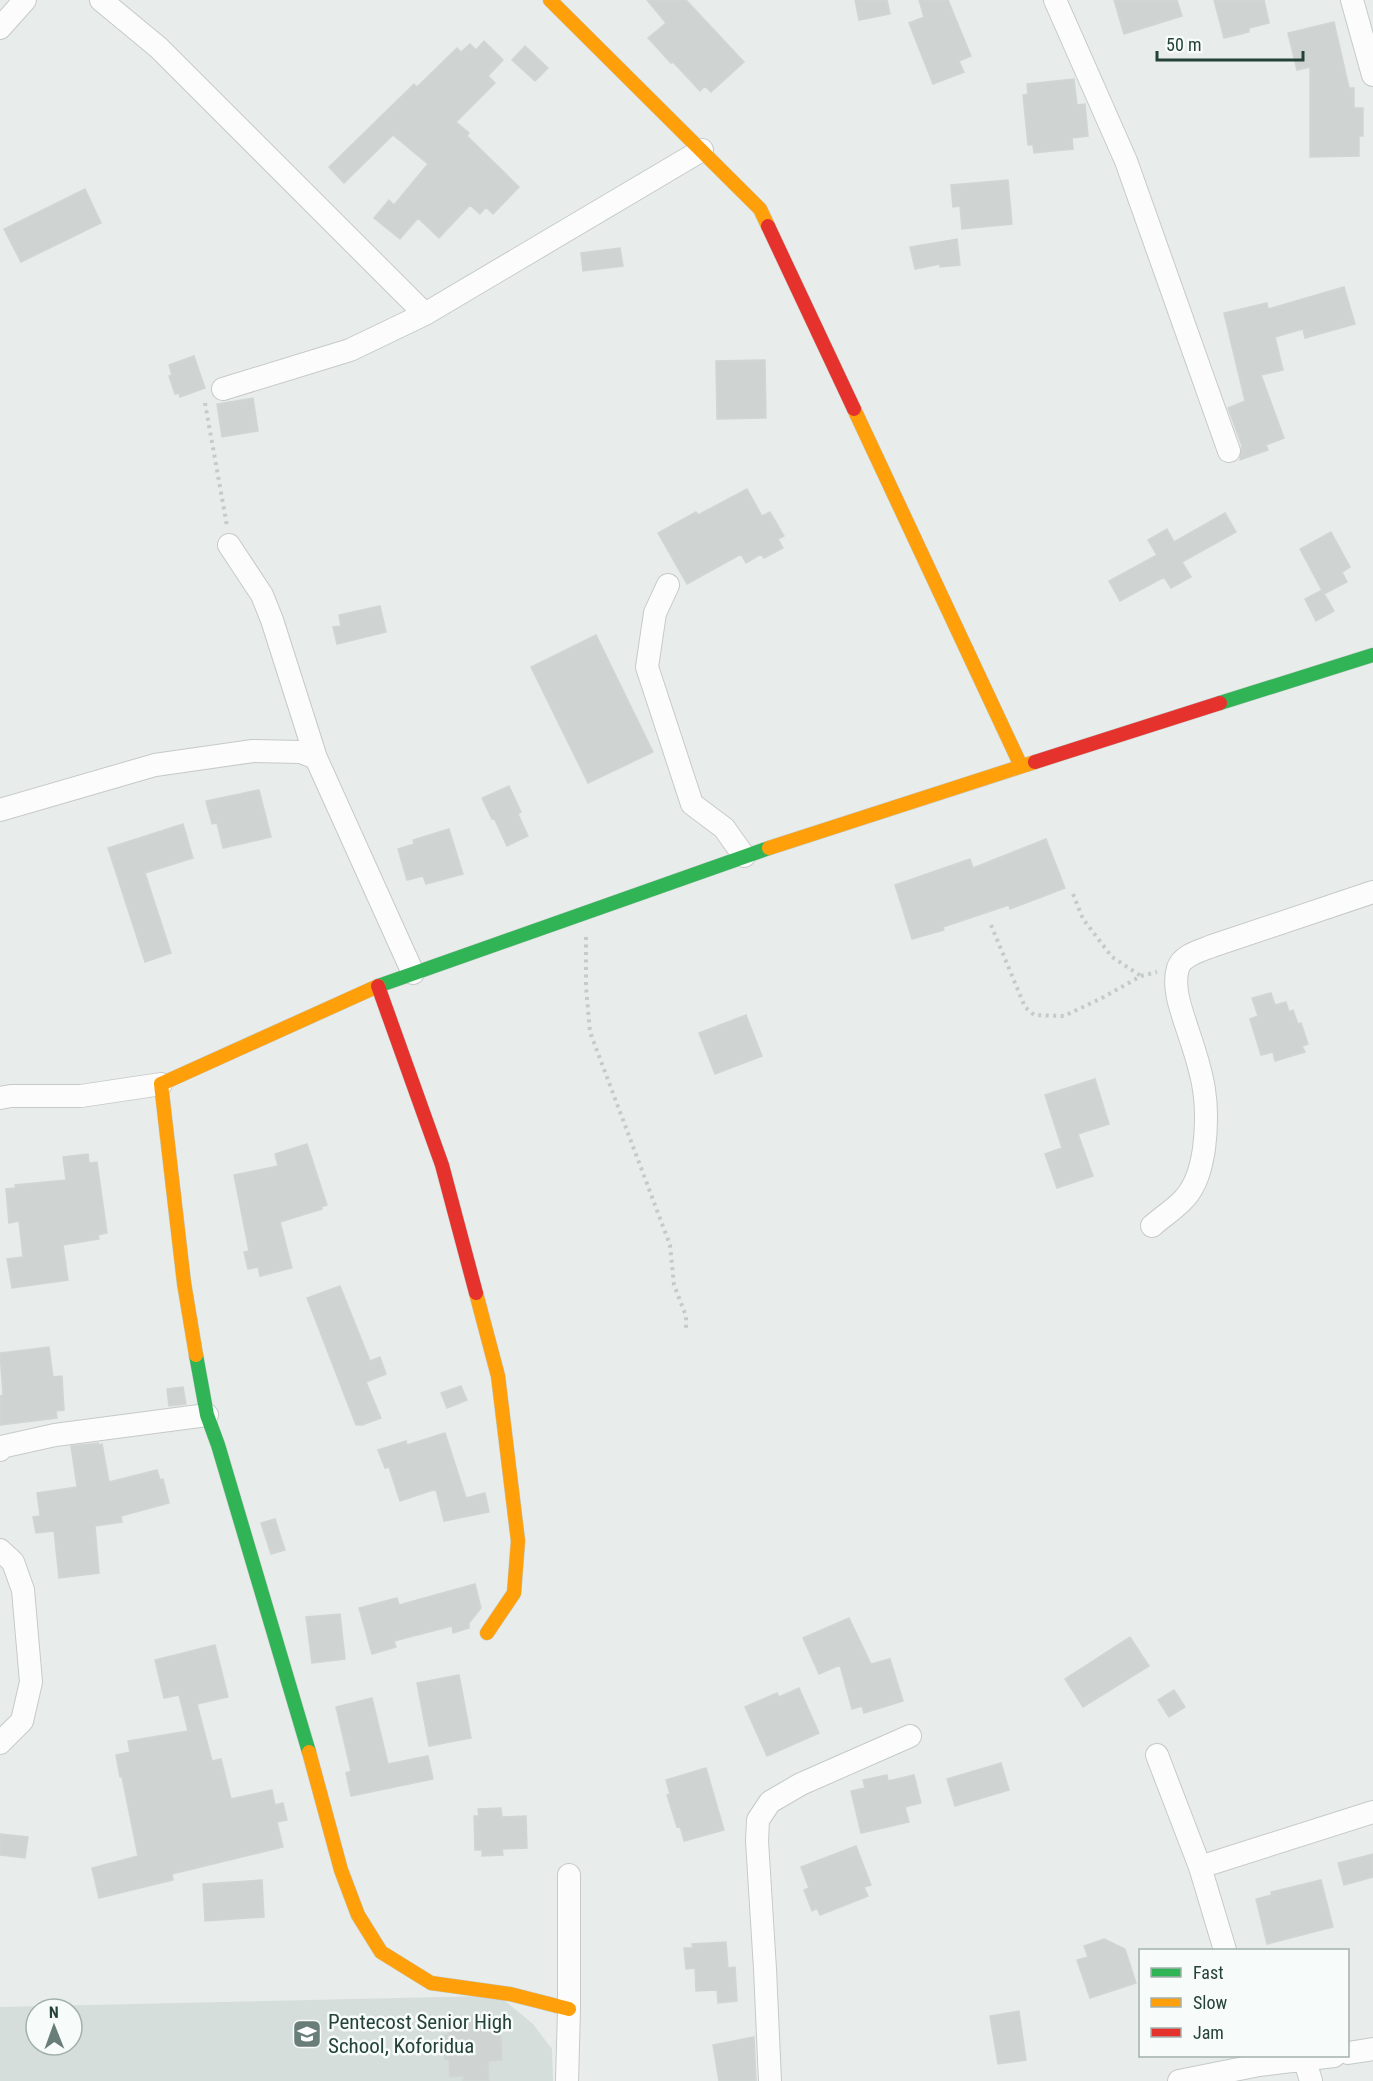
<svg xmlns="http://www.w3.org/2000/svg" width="1373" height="2081" font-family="'Roboto Condensed',sans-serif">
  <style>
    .built { fill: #d6dedb; fill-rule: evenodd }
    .building { fill: #cfd4d2; stroke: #d1d6d4; stroke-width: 1.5 }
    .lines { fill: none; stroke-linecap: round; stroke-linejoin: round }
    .street-casing { stroke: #c5cac8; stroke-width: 24 }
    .fast-casing { stroke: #c3cbc8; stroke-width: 15 }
    .slow-casing { stroke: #c3cbc8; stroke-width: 15 }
    .jam-casing { stroke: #c3cbc8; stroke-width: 15 }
    .path { stroke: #c3ccca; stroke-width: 4; stroke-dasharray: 3 4.5; stroke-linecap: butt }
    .street { stroke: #fcfcfc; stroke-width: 22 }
    .fast { stroke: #30b455; stroke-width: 14 }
    .slow { stroke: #ff9f0a; stroke-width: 14 }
    .jam { stroke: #e5322d; stroke-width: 14 }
    .labels { text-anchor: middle; stroke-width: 5; stroke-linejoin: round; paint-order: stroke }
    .poi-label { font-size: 21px; fill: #24423a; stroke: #f7fbf9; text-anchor: start }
  </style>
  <rect width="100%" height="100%" fill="#e8edeb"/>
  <path class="built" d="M485,1996L505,2001L533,2024L552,2049L553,2081H0V2007ZM36,2009H72V2045H36Z"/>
  <path class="building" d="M647,0H686L744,62L711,92L705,86L700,91L673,62L671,63L648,38L666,23Z
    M855,0H887L890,14L859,20Z
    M919,0H948L971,56L959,61L964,72L933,84L909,23L924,17Z
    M1114,0H1177L1182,16L1124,34Z
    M1214,0H1264L1269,23L1249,28V32L1224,38Z
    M1334,22L1349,88H1354V108H1363V136H1359V156L1310,157V67L1297,70L1288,33Z
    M484,41L503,60L488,76L495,83L456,122L469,133L467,136L519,187L493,214L486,207L480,214L470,205L439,238L418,218L400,239L374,218L389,200L394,205L428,164L393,135L344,183L329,167L414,84L417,87L457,48L461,52L470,44L476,50Z
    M525,46L548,68L535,81L512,60Z
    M1074,79L1077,105L1085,104L1088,136L1072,138L1073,149L1034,153L1033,145H1028L1023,95L1028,94L1027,84Z
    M1008,180L1012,224L962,229L960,206L953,207L951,185Z
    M85,189L101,223L21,262L4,229Z
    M957,239L960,265L940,267V264L915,269L910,247Z
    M620,248L623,266L583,271L581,253Z
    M1344,287L1355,324L1305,338L1303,329L1275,337L1283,370L1261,375L1284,438L1266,445L1268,450L1240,460L1242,446L1228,408L1245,401L1224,313L1267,303L1268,309Z
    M194,356L205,388L180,397L179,393L175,394L169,376L172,375L169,365Z
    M765,360L766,418L717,419L716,361Z
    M253,398L258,431L222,437L217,404Z
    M747,489L762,516L770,512L784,536L778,539L783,548L764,558L761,554L746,563L741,554L687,584L658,533L696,512L698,515Z
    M1225,513L1236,532L1182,562L1191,577L1171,588L1164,577L1120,601L1109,581L1157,555L1148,540L1167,529L1174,542Z
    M1331,532L1350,567L1342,572L1347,582L1324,594L1300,549Z
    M1322,590L1334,611L1316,621L1305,599Z
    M380,606L386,632L337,644L333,627L341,626L339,615Z
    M596,635L653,752L588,783L531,667Z
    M509,786L521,812L518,814L528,836L507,846L494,818L492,819L482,798Z
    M259,790L271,837L223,848L217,823L212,824L206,801Z
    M183,824L193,858L145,873L171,953L145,962L108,848Z
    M449,829L463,874L426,884L423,876L407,880L398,849L414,844L413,840Z
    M1046,839L1065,888L1010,909L1009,905L943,927L944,930L912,939L895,885L970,859L973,868Z
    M1271,993L1275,1005L1286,1002L1289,1012L1293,1010L1298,1024L1301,1023L1308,1044L1302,1046L1305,1052L1275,1061L1273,1052L1261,1055L1250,1019L1258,1016L1252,998Z
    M746,1015L762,1056L715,1074L699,1033Z
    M1095,1079L1109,1124L1078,1134L1093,1176L1057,1188L1045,1154L1062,1148L1045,1095Z
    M307,1144L327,1205L321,1207L322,1209L280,1222L292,1268L260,1276L258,1267L248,1269L244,1252L249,1251L234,1175L278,1166L275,1154Z
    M88,1154L89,1163L97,1162L107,1233L98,1235L99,1239L63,1245L68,1280L12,1288L7,1259L23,1257L19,1221L9,1223L6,1189L16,1188L15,1185L66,1180L63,1157Z
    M340,1286L370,1361L380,1357L386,1374L366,1382L381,1418L362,1425H356L307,1298Z
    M49,1347L53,1377L62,1376L64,1410L56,1411L57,1418L0,1425V1396L3,1395L0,1353Z
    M461,1386L467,1400L447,1408L441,1393Z
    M183,1387L186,1404L169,1406L167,1389Z
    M445,1433L466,1498L485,1493L489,1512L444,1521L436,1489L400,1501L389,1467L385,1468L378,1450L406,1441L407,1445Z
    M98,1443L99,1445L102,1444L109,1482L157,1470L160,1480L163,1479L169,1503L121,1516L122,1522L95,1526L99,1573L59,1578L54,1531L36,1533L33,1517L40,1516L37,1493L77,1487L71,1446Z
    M275,1519L285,1550L271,1554L261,1523Z
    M475,1584L481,1608L469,1623V1628L453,1633L452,1626L394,1641L396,1647L372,1654L359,1608L397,1598L399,1605Z
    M340,1614L345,1659L312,1663L306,1617Z
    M849,1618L871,1664L890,1659L903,1701L864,1713L862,1706L852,1709L840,1665L819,1674L803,1638Z
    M1130,1637L1149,1666L1083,1707L1065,1679Z
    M215,1645L228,1697L197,1704L212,1761L221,1759L231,1799L272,1790L275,1805L283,1803L287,1820L277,1822L283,1847L172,1874L173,1880L99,1898L92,1868L138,1856L122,1777H120L116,1755L130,1752L128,1741L188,1731L179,1695L164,1698L155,1660Z
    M459,1675L471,1738L429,1746L417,1683Z
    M799,1688L819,1733L767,1756L745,1707L777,1693L779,1697Z
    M1174,1690L1185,1707L1169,1717L1158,1700Z
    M372,1698L388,1764L428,1756L433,1779L351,1796L346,1773L351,1771L336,1707Z
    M1001,1763L1009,1790L955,1806L947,1779Z
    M706,1768L724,1830L684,1841L680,1826L677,1827L667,1795L670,1794L666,1780Z
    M887,1775L888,1781L914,1775L921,1803L905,1807L909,1822L861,1833L851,1791L865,1788L863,1780Z
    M501,1808L502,1817L526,1816L527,1848L502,1849L503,1855L482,1856V1850H475L474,1816H479L478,1809Z
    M0,1834L28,1837L25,1858L0,1855Z
    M856,1846L871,1885L864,1887L868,1896L820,1915L817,1908L812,1911L804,1890L809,1888L801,1867Z
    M1373,1854V1877L1344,1885L1338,1863Z
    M262,1880L264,1917L205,1921L203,1884Z
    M1321,1880L1333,1927L1267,1944L1256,1899L1272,1895L1271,1892Z
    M1104,1939L1125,1949L1136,1983L1090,1998L1077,1960L1088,1957L1084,1946Z
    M726,1942L728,1968L735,1967L737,2001L718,2003L717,1990L696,1991L695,1968L686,1969L684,1948H693L692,1944Z
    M1019,2011L1026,2060L998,2064L990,2016Z
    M493,2015V2021H500L502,2060L488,2061L489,2081H463V2076L450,2077L449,2059L445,2060L443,2035H448L447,2023L466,2022V2017Z
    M754,2037L756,2081H719L713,2045Z"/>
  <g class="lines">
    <g class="street-casing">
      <path id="street" d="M101,0L159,48L425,314
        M1055,0L1126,161L1229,451
        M1352,0L1373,75
        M0,28L25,0
        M223,389L350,350L425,314L702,150
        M229,545L262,595L272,620L316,758
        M668,585L655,613L647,667L692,804L724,828L744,856
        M0,810L155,765L253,751L301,752L316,758L413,973
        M0,1098L11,1096H81L161,1084
        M1152,1226C1162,1217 1175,1209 1184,1199C1197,1185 1201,1167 1204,1149C1210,1101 1203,1075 1188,1031C1182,1012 1172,988 1178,968C1182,955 1200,951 1212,946L1373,892
        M0,1450L1,1447L55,1435L207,1415
        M0,1550L13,1562L23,1590L31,1682L22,1721L0,1743
        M1157,1755L1200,1867L1225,1950
        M1200,1867L1373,1812
        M1348,2053L1373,2049
        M1305,2061L1311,2081
        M567,2081L569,2009V1875
        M770,2081L765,1969L757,1841L758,1820L770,1802L801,1784L910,1736
        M1179,2081L1259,2065L1334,2056"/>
    </g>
    <g class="fast-casing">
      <path id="fast" d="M1220,703L1373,655
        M378,986L769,848
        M196,1355L207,1415L218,1445L309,1752"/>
    </g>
    <g class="slow-casing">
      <path id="slow" d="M550,0L760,209L768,226
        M854,409L1021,766
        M769,848L1035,762
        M476,1293L498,1376L518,1541L514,1593L487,1633
        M196,1355L184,1283L161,1084L378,986
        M309,1752L341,1870L358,1915L381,1952L431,1983L510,1994L569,2009"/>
    </g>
    <g class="jam-casing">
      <path id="jam" d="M768,226L854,409
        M1035,762L1220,703
        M378,986L442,1165L476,1293"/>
    </g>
    <path class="path" d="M205,403L227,526
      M1073,894L1083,919L1112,957L1141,976
      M991,925L1025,1007L1034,1015L1064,1016L1102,998L1141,976L1157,972
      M586,937V987L590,1032L670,1245L674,1285L686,1316V1330"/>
    <use href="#street" class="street"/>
    <use href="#fast" class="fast"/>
    <use href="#slow" class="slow"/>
    <use href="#jam" class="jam"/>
  </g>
  <defs>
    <g id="school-square" transform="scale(1.5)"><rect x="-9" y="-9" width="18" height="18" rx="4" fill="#697e78" stroke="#f7fbf9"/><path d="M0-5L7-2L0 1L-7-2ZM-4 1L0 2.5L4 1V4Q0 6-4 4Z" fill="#fff"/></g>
  </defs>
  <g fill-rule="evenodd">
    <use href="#school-square" x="307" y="2034"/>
  </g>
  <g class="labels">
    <g class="poi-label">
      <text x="328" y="2029">Pentecost Senior High<tspan x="328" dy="24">School, Koforidua</tspan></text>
    </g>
  </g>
  <rect x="1139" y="1949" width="210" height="108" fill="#f7fbf9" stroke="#a3b1ad" stroke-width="1.5"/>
  <rect x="1151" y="1968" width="30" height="9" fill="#30b455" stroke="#a3b1ad" stroke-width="1.5"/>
  <text x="1193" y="1979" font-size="18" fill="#24423a">Fast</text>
  <rect x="1151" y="1998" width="30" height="9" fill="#ff9f0a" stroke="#a3b1ad" stroke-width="1.5"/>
  <text x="1193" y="2009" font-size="18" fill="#24423a">Slow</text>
  <rect x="1151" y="2028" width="30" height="9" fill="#e5322d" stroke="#a3b1ad" stroke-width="1.5"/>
  <text x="1193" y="2039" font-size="18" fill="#24423a">Jam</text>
  <g transform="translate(54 2027) rotate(359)"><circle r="28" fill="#f7fbf9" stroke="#a3b1ad" stroke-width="1.5"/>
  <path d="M0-4.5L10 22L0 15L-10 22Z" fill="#697e78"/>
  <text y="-9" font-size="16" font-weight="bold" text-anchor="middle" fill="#24423a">N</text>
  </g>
  <path d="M1157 51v9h146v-9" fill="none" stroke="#24423a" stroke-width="3"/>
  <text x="1166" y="51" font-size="18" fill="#24423a" stroke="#f7fbf9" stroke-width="4.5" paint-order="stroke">50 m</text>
</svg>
